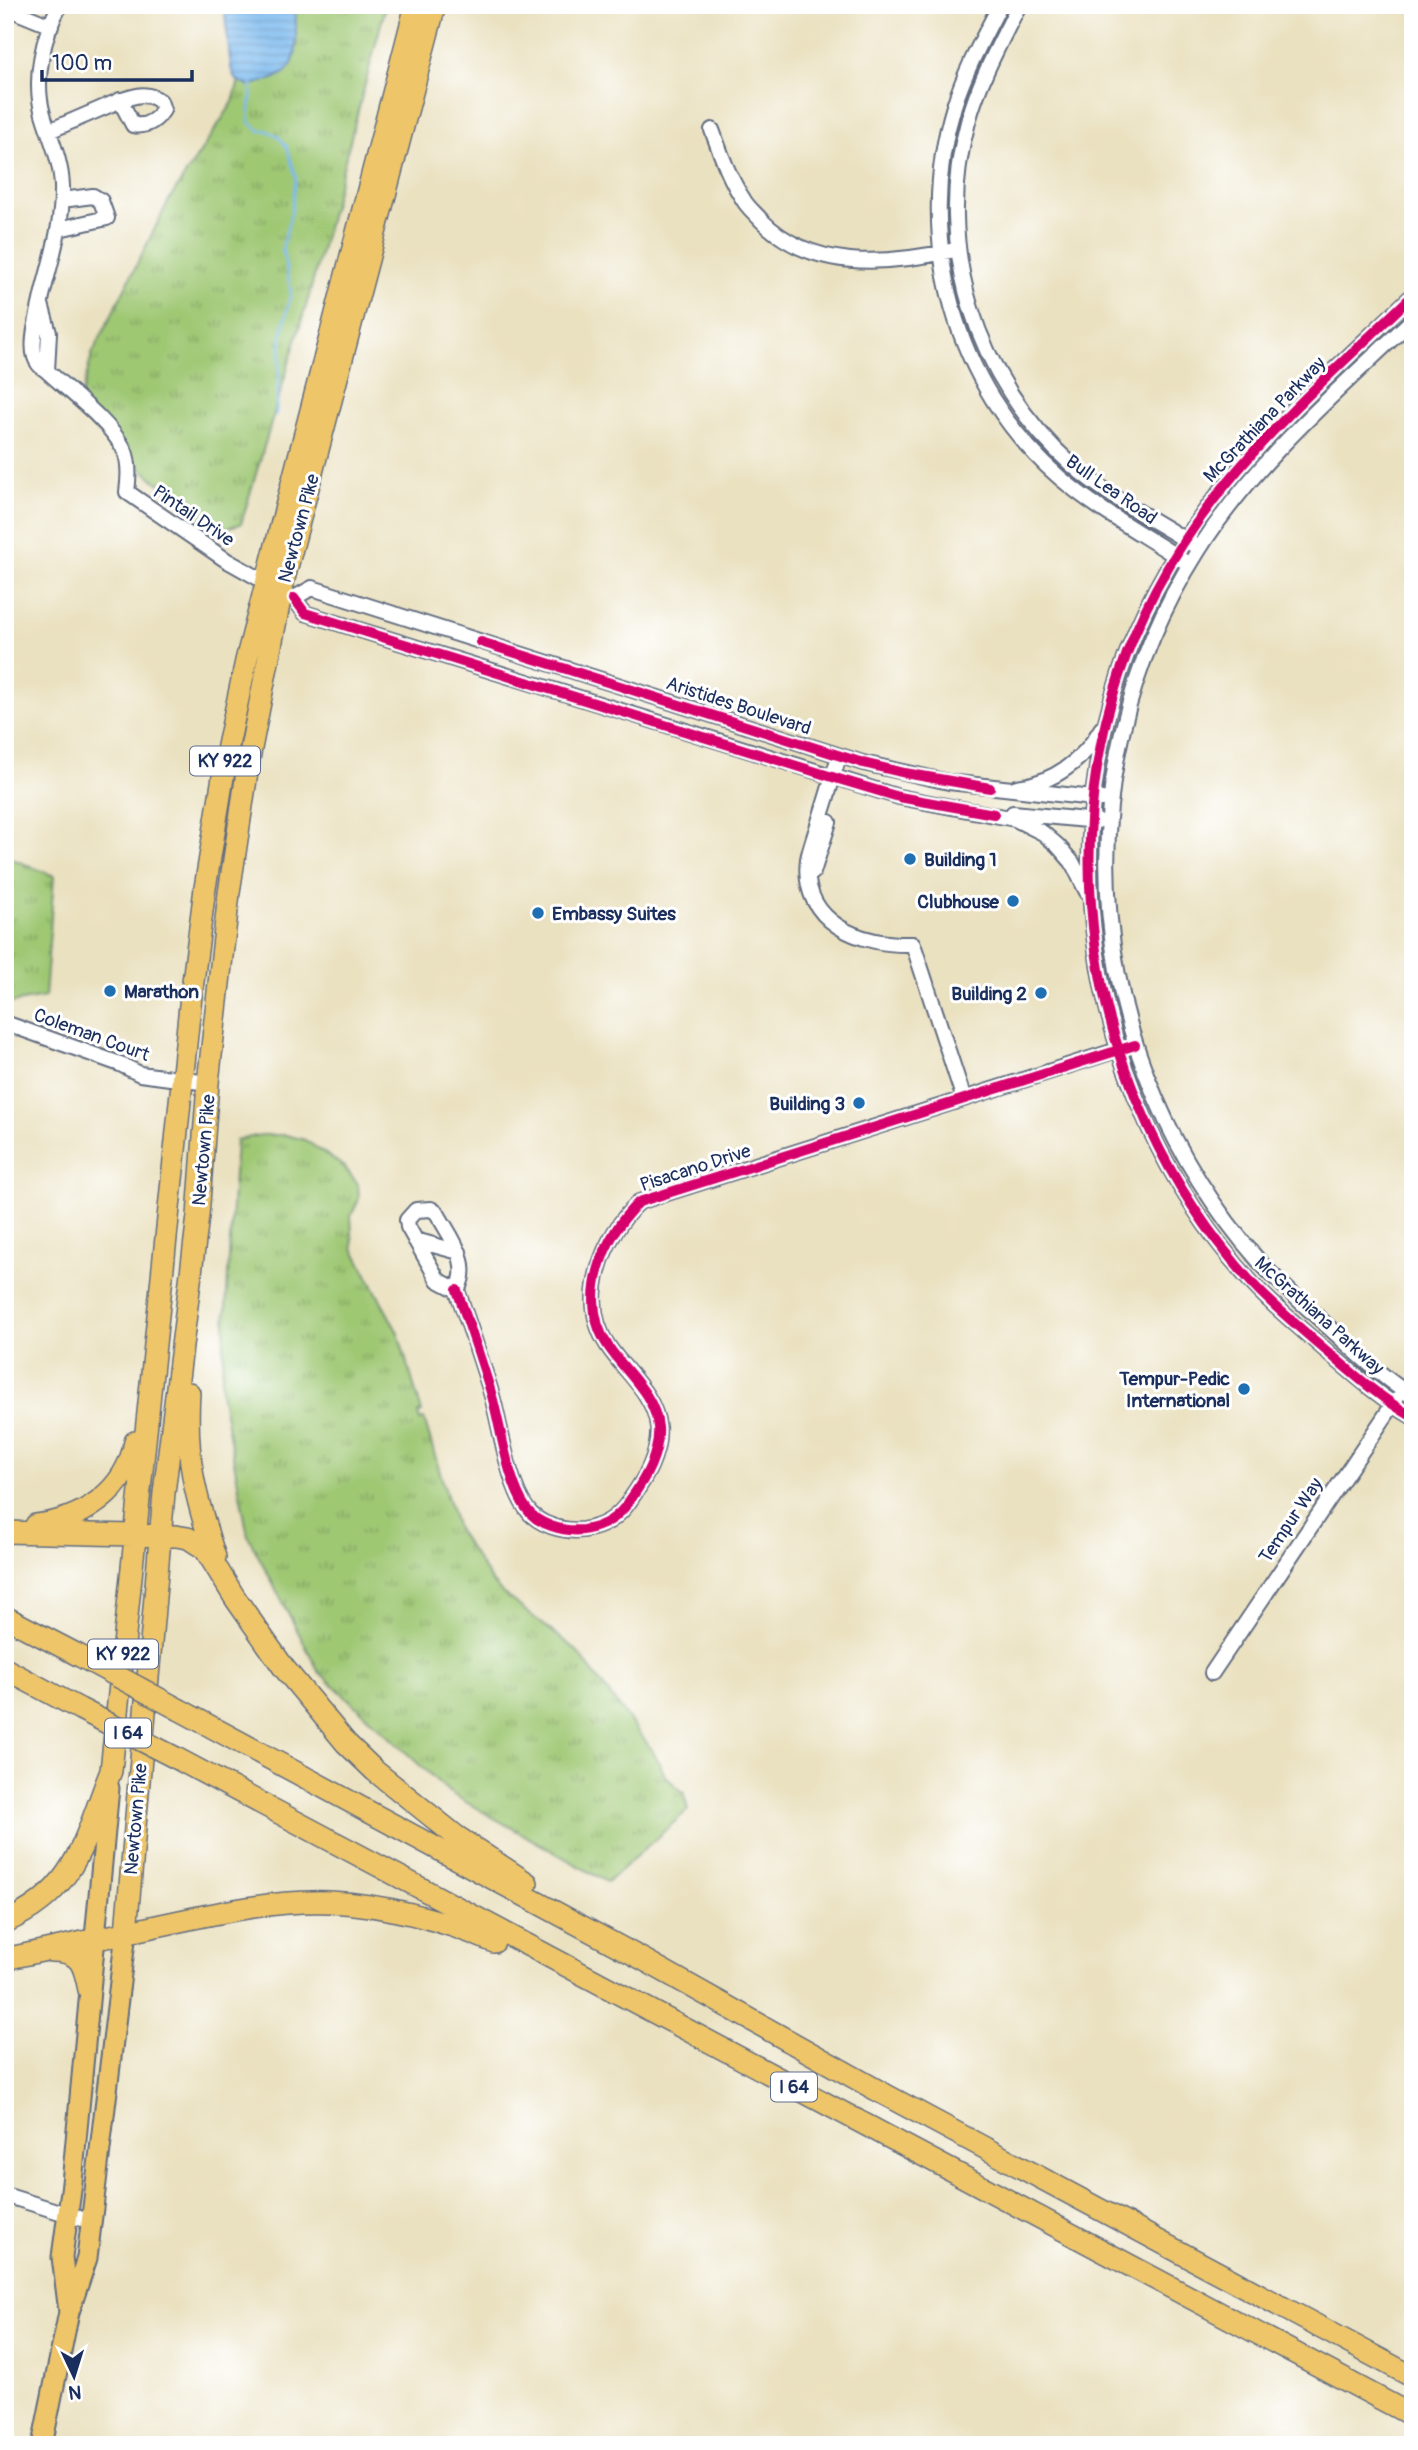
<svg xmlns="http://www.w3.org/2000/svg" width="1418" height="2450" font-family="Pangolin,sans-serif">
  <style>
    .grass { fill: url(#grass-tufts); stroke: #5d7c68; stroke-width: 2 }
    .water { fill: url(#water-rules); stroke: #4c74a6; stroke-width: 2 }
    .lines { fill: none; stroke-linecap: round; stroke-linejoin: round }
    .stream { stroke: #7cbaef; stroke-width: 2.5 }
    .minor-casing { stroke: #636d80; stroke-width: 18 }
    .major-casing { stroke: #636d80; stroke-width: 23 }
    .highway-casing { stroke: #636d80; stroke-width: 24 }
    .minor { stroke: #fff; stroke-width: 14 }
    .major { stroke: #eec569; stroke-width: 19 }
    .highway { stroke: #eec569; stroke-width: 21 }
    .highway-bridge-casing { stroke: #636d80; stroke-width: 24; stroke-linecap: butt }
    .highway-bridge { stroke: #eec569; stroke-width: 21 }
    .cycleway-casing { stroke: #fff; stroke-width: 15 }
    .cycleway { stroke: #d6006c; stroke-width: 10 }
    .poi-dot { fill: #1f6fb2; stroke: #fff; stroke-width: 2.5 }
    .labels { text-anchor: middle; stroke-width: 6; stroke-linejoin: round; paint-order: stroke }
    .shield { fill: #fff; stroke: #5f6d8e; stroke-width: 2 }
    .shield-label { font-size: 18px; font-weight: bold; fill: #1b2f5e }
    .street-label { font-size: 19px; fill: #1b2f5e; stroke: #fff }
    .poi-label { font-size: 19px; font-weight: bold; fill: #1b2f5e; stroke: #fff; text-anchor: end }
  </style>
  <defs>
    <pattern id="grass-tufts" width="24" height="20" patternUnits="userSpaceOnUse" patternTransform="scale(1.75)"><rect width="24" height="20" fill="#9fc873"/><path d="M3 7l-1-3M5 7V3M7 7l1-3M15 17l-1-3M17 17v-4M19 17l1-3" fill="none" stroke="#81a362"/></pattern>
    <pattern id="water-rules" width="6" height="5" patternUnits="userSpaceOnUse" patternTransform="scale(1.75)"><rect width="6" height="5" fill="#7cbaef"/><path d="M0 2.5h6" fill="none" stroke="#6598c5"/></pattern>
  </defs>
  <rect width="100%" height="100%" fill="#fff"/>
  <filter id="ink" filterUnits="userSpaceOnUse"><feTurbulence type="fractalNoise" baseFrequency=".0143" numOctaves="2"/><feDisplacementMap in="SourceGraphic" scale="14" xChannelSelector="R" yChannelSelector="G"/><feConvolveMatrix kernelMatrix="1 2 1 2 8 2 1 2 1" color-interpolation-filters="sRGB"/></filter>
  <filter id="wash" filterUnits="userSpaceOnUse"><feTurbulence type="fractalNoise" baseFrequency=".00686" numOctaves="4" result="noise"/><feDisplacementMap in="SourceGraphic" scale="28" xChannelSelector="R" yChannelSelector="G"/><feGaussianBlur stdDeviation="1.57" result="paint"/><feColorMatrix in="noise" values="0 0 0 0 0 0 0 0 0 0 0 0 0 0 0 0 0 1.4 0 .05"/><feComposite in="paint" operator="in"/></filter>
  <g filter="url(#wash)">
    <rect width="100%" height="100%" fill="#eae1c0"/>
    <path class="grass" d="M260,5H386L309,296L241,524L214,531L77,414L92,354L169,200L233,102Z
      M5,856L54,876L45,997L5,1004Z
      M261,1135H286L305,1140L343,1166L358,1184L359,1199L351,1216L353,1248L398,1333L422,1412L418,1413L420,1420L424,1419L457,1529L492,1582L501,1592L575,1649L652,1750L666,1777L684,1793L688,1810L607,1882L450,1793L319,1672L248,1536L221,1392L236,1140Z"/>
    <path class="water" d="M224,5H295C296,16 296,27 296,39C298,75 278,78 248,86L235,79L231,68Z"/>
    <g class="lines">
      <path class="stream" d="M252,82L249,122L260,131L266,130L278,136L287,147L296,177L291,214L282,248L291,292L282,334L276,415"/>
    </g>
  </g>
  <g filter="url(#ink)">
    <g class="lines">
      <g class="minor-casing">
        <path id="minor" d="M10,5L19,13L51,26
          M1000,5C983,38 965,71 954,106C914,238 954,386 1059,477C1096,509 1141,533 1182,560
          M1019,5C1000,43 979,81 968,122C933,246 976,380 1072,465C1108,496 1152,519 1192,544
          M712,130C721,154 729,178 743,199C747,207 755,213 761,220C811,271 885,265 950,251
          M49,131L114,103C131,97 145,90 160,101L163,110C156,121 146,127 133,125L120,100
          M59,229L107,218L101,201L93,196L62,200
          M1413,295C1317,388 1219,469 1156,589C1037,814 1083,1097 1252,1283C1273,1306 1298,1326 1322,1347C1351,1372 1380,1398 1413,1417
          M41,304L49,333L47,371C44,368 40,367 38,363C27,350 39,312 42,296C51,260 63,224 62,186C61,160 50,138 43,114C33,80 43,35 60,5
          M1413,319C1339,390 1252,464 1198,551C1056,775 1084,1061 1258,1260C1278,1282 1301,1302 1323,1322C1352,1348 1380,1376 1413,1397
          M47,371C71,393 108,420 124,449C130,462 129,478 127,492L226,560L294,598L305,613L899,797L1015,819L1043,833L1058,846L1072,862L1087,892
          M294,598L312,588L863,763L949,782L1102,799
          M839,756C832,780 825,804 817,828C814,838 810,849 808,859C800,923 861,946 913,944L964,1099
          M1017,787C1053,783 1084,760 1101,729
          M1013,813L1097,821
          M813,872L829,822
          M5,1023L120,1064L140,1074L208,1083
          M431,1209L437,1213C450,1237 473,1263 457,1290L438,1280L408,1227L407,1220L416,1210Z
          M415,1240L459,1252
          M457,1290C469,1325 482,1361 492,1396C501,1428 508,1483 526,1508C537,1525 564,1532 583,1530C604,1527 618,1518 630,1500C645,1479 660,1454 658,1427C655,1394 625,1372 608,1346C577,1300 603,1236 639,1202L1127,1047
          M1212,1673L1396,1400
          M5,2195L92,2222"/>
      </g>
      <g class="major-casing">
        <path id="major" d="M69,2312L62,2257L72,2183L109,1788
          M42,2445L69,2312L87,2258L126,1932"/>
      </g>
      <g class="highway-casing">
        <path id="highway" d="M189,1393C185,1457 195,1496 215,1557
          M36,1525C83,1520 126,1491 135,1442
          M5,1532L176,1536L188,1538L205,1549L235,1598L284,1668L346,1743L375,1771L456,1836L527,1883
          M5,1617L78,1655
          M5,1669L80,1709
          M180,1710L646,1961L882,2093L1413,2377
          M176,1758L1413,2416
          M5,1922C78,1891 84,1837 111,1771L190,1005L205,888L228,746L246,661L416,5
          M126,1932L164,1493L198,1216L208,1083L229,893L249,759L284,579L435,5
          M51,1951C81,1951 84,1964 89,1990
          M5,1959C57,1948 109,1936 161,1925C216,1913 273,1900 330,1902C387,1905 441,1919 494,1942"/>
      </g>
      <use href="#minor" class="minor"/>
      <use href="#major" class="major"/>
      <use href="#highway" class="highway"/>
      <g class="highway-bridge-casing">
        <path id="highway-bridge" d="M78,1655L180,1710
          M80,1709L176,1758"/>
      </g>
      <use href="#highway-bridge" class="highway-bridge"/>
      <g class="cycleway-casing">
        <path id="cycleway" d="M1413,295C1317,388 1219,469 1156,589C1037,814 1083,1097 1252,1283C1273,1306 1298,1326 1322,1347C1351,1372 1380,1398 1413,1417
          M294,598L305,613L842,780L899,797L994,814
          M481,642L863,763L905,773L990,788
          M457,1290C469,1325 482,1361 492,1396C501,1428 508,1483 526,1508C537,1525 564,1532 583,1530C604,1527 618,1518 630,1500C645,1479 660,1454 658,1427C655,1394 625,1372 608,1346C577,1300 603,1236 639,1202L1135,1045"/>
      </g>
      <use href="#cycleway" class="cycleway"/>
    </g>
  </g>
  <g class="poi-dot">
    <circle cx="910" cy="859" r="7"/>
    <circle cx="1013" cy="901" r="7"/>
    <circle cx="538" cy="913" r="7"/>
    <circle cx="110" cy="991" r="7"/>
    <circle cx="1041" cy="993" r="7"/>
    <circle cx="859" cy="1103" r="7"/>
    <circle cx="1244" cy="1389" r="7"/>
  </g>
  <g class="labels">
    <g class="shield">
      <rect x="190" y="746.5" width="70" height="29" rx="5"/>
      <rect x="88" y="1639.5" width="70" height="29" rx="5"/>
      <rect x="105" y="1718.5" width="46" height="29" rx="5"/>
      <rect x="771" y="2072.5" width="46" height="29" rx="5"/>
    </g>
    <g class="shield-label">
      <text x="225" y="767">KY 922</text>
      <text x="123" y="1660">KY 922</text>
      <text x="128" y="1739">I 64</text>
      <text x="794" y="2093">I 64</text>
    </g>
    <g class="street-label">
      <text transform="translate(1264 419) rotate(-46)" y="7">McGrathiana Parkway</text>
      <text transform="translate(1112 489) rotate(35)" y="7">Bull Lea Road</text>
      <text transform="translate(194 515) rotate(34)" y="7">Pintail Drive</text>
      <text transform="translate(298 528) rotate(-75)" y="7">Newtown Pike</text>
      <text transform="translate(739 705) rotate(18)" y="7">Aristides Boulevard</text>
      <text transform="translate(92 1034) rotate(20)" y="7">Coleman Court</text>
      <text transform="translate(203 1150) rotate(-85)" y="7">Newtown Pike</text>
      <text transform="translate(695 1167) rotate(-18)" y="7">Pisacano Drive</text>
      <text transform="translate(1320 1315) rotate(42)" y="7">McGrathiana Parkway</text>
      <text transform="translate(1290 1520) rotate(-56)" y="7">Tempur Way</text>
      <text transform="translate(135 1819) rotate(-85)" y="7">Newtown Pike</text>
    </g>
    <g class="poi-label">
      <text x="924" y="866" text-anchor="start">Building 1</text>
      <text x="999" y="908">Clubhouse</text>
      <text x="552" y="920" text-anchor="start">Embassy Suites</text>
      <text x="124" y="998" text-anchor="start">Marathon</text>
      <text x="1027" y="1000">Building 2</text>
      <text x="845" y="1110">Building 3</text>
      <text x="1230" y="1385">Tempur-Pedic<tspan x="1230" dy="22">International</tspan></text>
    </g>
  </g>
  <rect width="1418" height="2450" fill="none" stroke="#fff" stroke-width="28"/>
  <g transform="translate(74 2376) rotate(176)" stroke="#ffffff" stroke-width="5" paint-order="stroke">
  <path d="M0-5L12 26L0 18L-12 26Z" fill="#1b2f5e"/>
  <text y="-10" font-size="19" font-weight="bold" text-anchor="middle" fill="#1b2f5e">N</text>
  </g>
  <path d="M42 70v10h150v-10" fill="none" stroke="#1b2f5e" stroke-width="3.5"/>
  <text x="52" y="70" font-size="21" fill="#1b2f5e" stroke="#ffffff" stroke-width="5" paint-order="stroke">100 m</text>
</svg>
